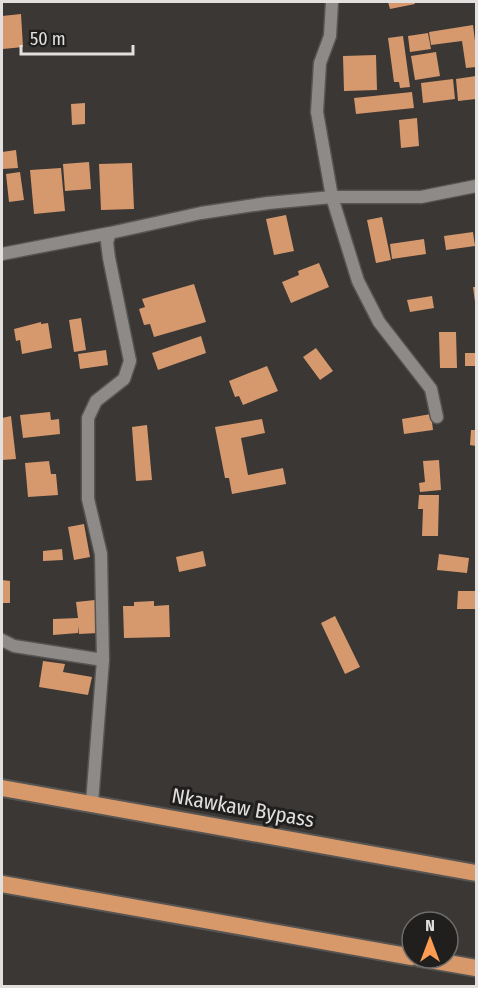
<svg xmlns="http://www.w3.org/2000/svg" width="478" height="988" font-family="'Fira Sans Condensed',sans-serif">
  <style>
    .building { fill: #d6996d }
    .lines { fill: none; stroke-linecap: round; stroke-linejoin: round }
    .minor-casing { stroke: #575553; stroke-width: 15 }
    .trunk-casing { stroke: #575553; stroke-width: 20 }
    .minor { stroke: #8d8a88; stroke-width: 12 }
    .trunk { stroke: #d8996a; stroke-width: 16 }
    .labels { text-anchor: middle; stroke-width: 6; stroke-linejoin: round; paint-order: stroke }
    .street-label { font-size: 21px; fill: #e2e0df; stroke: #201f1e }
  </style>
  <rect width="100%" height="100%" fill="#3a3735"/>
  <path class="building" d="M388,2H414L415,4L390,9Z
    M21,14L23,47L3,49L2,16Z
    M473,25L476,49V67L466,68L462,41L431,45L429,32Z
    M428,33L431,49L410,52L408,36Z
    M403,36L410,87L400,88L399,82H394L388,38Z
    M436,52L440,76L415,80L411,56Z
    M376,55L377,90L344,91L343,56Z
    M476,76V99L458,101L456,79Z
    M453,79L455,99L423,103L421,83Z
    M412,92L414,108L356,114L354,98Z
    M85,103V124L72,125L71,104Z
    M417,118L419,146L401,148L399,120Z
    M16,150L18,168L2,169V152Z
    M89,162L91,189L65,191L63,164Z
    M132,163L134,209L101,210L99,164Z
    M61,168L65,211L34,214L30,170Z
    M20,172L24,200L9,202L6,174Z
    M286,215L294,251L274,255L266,219Z
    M382,217L391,260L376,263L367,220Z
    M473,232L475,246L446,250L444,236Z
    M424,239L426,254L392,259L390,244Z
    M319,263L329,287L291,303L282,282L299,275L298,271Z
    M194,284L206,322L154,337L150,324L144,325L139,309L145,307L142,299Z
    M473,287H476V302H475Z
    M432,296L434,308L410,312L407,300Z
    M81,318L86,350L74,352L69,320Z
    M41,322V324L48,323L52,348L22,354L20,340L16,341L14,329Z
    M439,332H456L457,368H440Z
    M201,336L206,353L158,370L152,353Z
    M316,348L333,371L320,380L303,357Z
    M106,350L108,365L80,369L78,354Z
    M465,353H476V366H465Z
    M267,366L278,391L243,405L239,396L235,397L229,381Z
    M50,412L51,420L59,419L60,434L23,438L20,415Z
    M431,414L433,430L404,434L402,419Z
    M11,416L16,459L2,460V418Z
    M262,419L265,433L241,438L248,475L283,468L286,484L232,494L229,478H225L215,427Z
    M147,425L152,480L136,481L132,427Z
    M471,430H476V446L470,445Z
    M439,460L441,490L420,492L419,483L425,482L423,461Z
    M49,461L51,474H56L58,495L28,497L25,463Z
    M419,495H439L438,536H422L423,509H418Z
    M84,524L90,557L74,560L68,527Z
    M62,549L63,560L43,561V551Z
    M203,551L206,566L179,572L176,557Z
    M439,554L469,558L467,573L437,570Z
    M2,580L10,581V603H2Z
    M458,591H476V609H457Z
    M95,600L98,633L79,634L78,626V633L53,635V619L78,618L76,602Z
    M154,601V606L169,605L170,637L124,638L123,606H134V602Z
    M335,616L360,667L345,674L321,623Z
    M43,661L65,664L63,672L92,677L88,695L39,687Z"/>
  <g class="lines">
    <g class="minor-casing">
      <path id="minor" d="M332,2L330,36L320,63L317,112L332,197L358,281L379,322L431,389L437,417
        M2,254L110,233
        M2,640L14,646L103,660
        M92,803L103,660L101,554L88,499V418L96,401L124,379L130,361L109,258L107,242L110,233L201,213L268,203L332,197H421L476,186"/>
    </g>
    <g class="trunk-casing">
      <path id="trunk" d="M2,788L476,873
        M2,884L412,957
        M419,958L476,968"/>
    </g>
    <use href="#minor" class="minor"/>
    <use href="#trunk" class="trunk"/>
  </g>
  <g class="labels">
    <g class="street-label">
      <text transform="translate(243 808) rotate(10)" y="7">Nkawkaw Bypass</text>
    </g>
  </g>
  <rect width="478" height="988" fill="none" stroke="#e2e0df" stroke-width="6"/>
  <g transform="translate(430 940)"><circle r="28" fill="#201f1e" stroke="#6e6c6b" stroke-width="1.5"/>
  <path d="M0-4.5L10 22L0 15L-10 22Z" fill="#fc9d53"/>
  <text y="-9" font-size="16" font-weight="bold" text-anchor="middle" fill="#e2e0df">N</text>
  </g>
  <path d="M21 45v9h112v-9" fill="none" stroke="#e2e0df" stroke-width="3"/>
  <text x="30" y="45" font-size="18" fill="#e2e0df" stroke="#201f1e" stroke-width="4.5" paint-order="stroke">50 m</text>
</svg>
